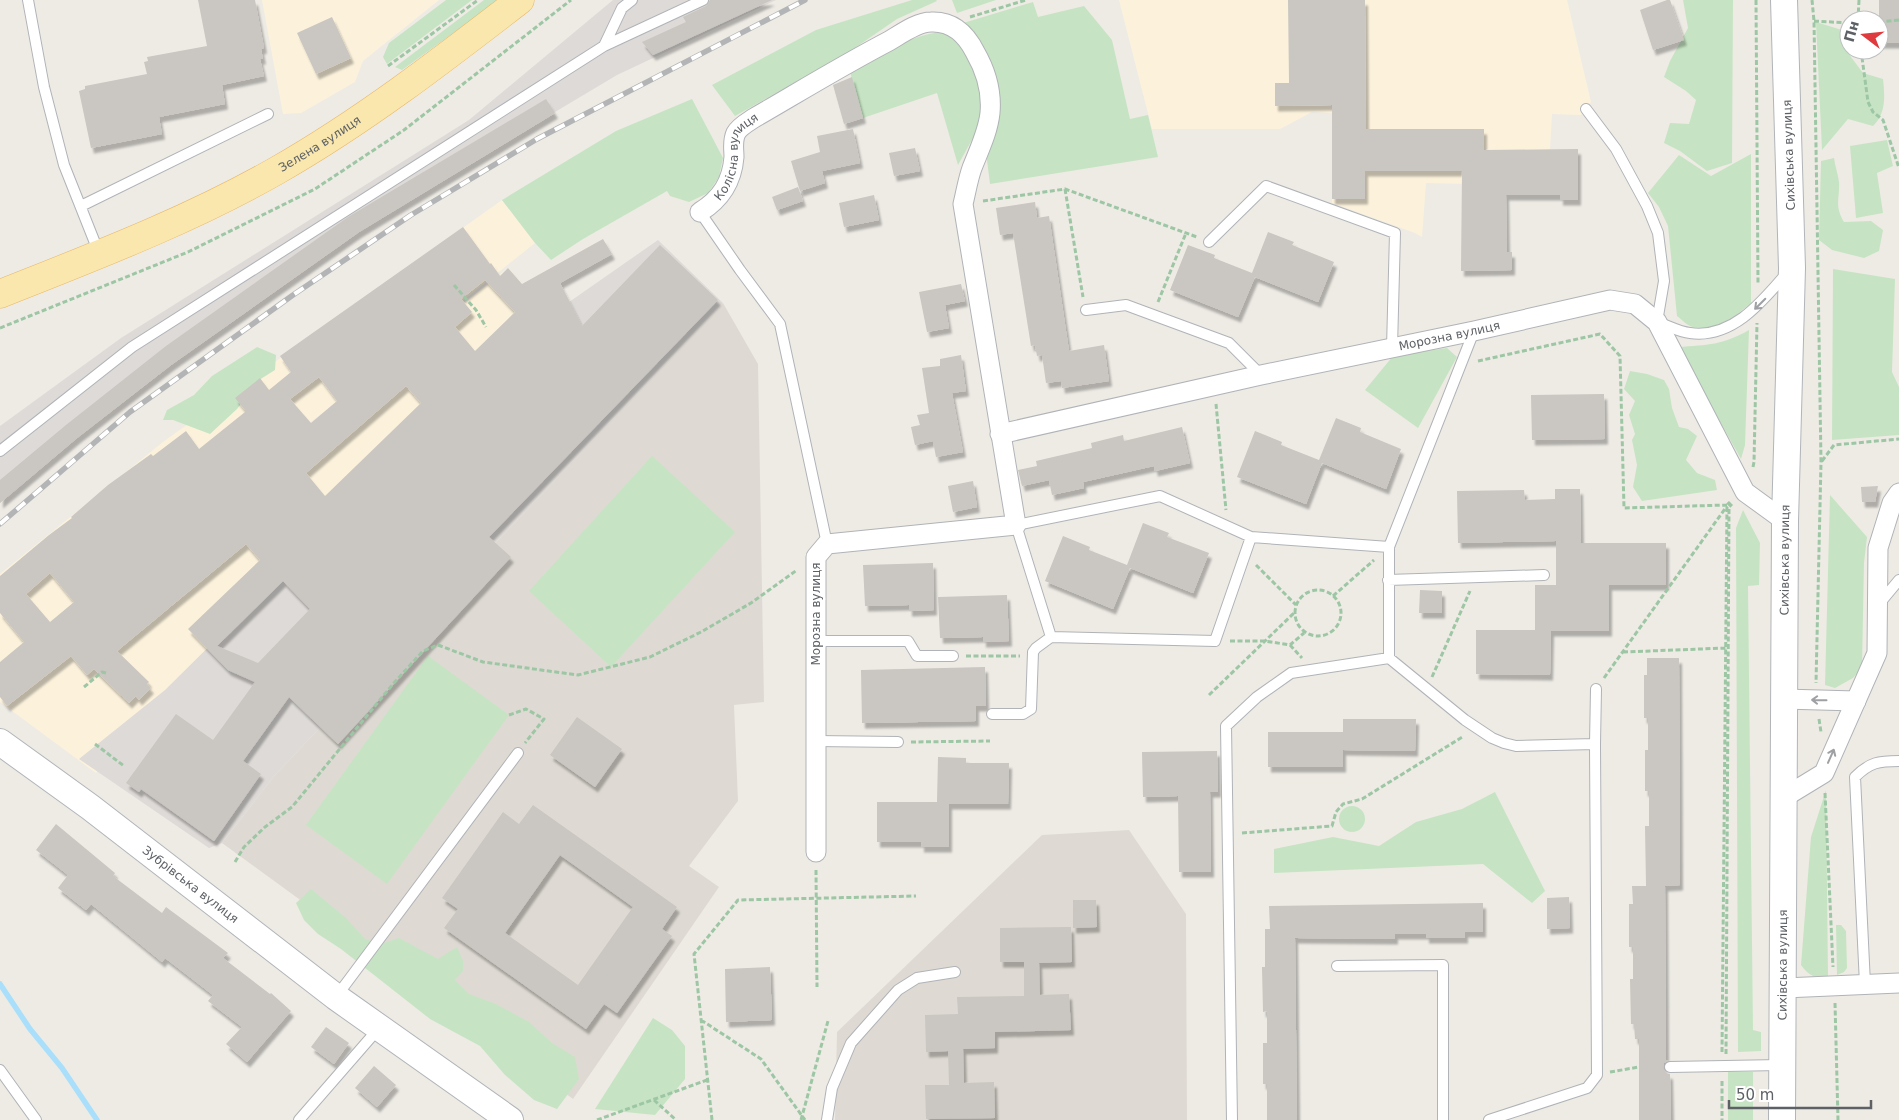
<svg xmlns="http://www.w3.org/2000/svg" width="1899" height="1120" font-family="'DejaVu Sans',sans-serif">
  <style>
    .commercial { fill: #fcf2dc }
    .industrial { fill: #dddad7 }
    .education { fill: #dedad3 }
    .green { fill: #c6e4c3 }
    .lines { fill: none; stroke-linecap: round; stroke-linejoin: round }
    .stream { stroke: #a9dffa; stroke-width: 5.5 }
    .building { fill: #cac6c1; fill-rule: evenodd; filter: url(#shadow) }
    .lane-casing { stroke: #b0b3b7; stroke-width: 12 }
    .street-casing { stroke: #b0b3b7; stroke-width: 21 }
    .secondary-casing { stroke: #b1b5b9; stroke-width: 28 }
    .primary-casing { stroke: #e9b763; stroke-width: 29 }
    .path { stroke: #9dc6a5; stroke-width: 3; stroke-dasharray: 5 2.5; stroke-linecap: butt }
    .lane { stroke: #fff; stroke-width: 10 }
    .street { stroke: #fff; stroke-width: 19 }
    .secondary { stroke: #fff; stroke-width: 26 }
    .primary { stroke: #fae7ae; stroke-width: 28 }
    .rail-casing { stroke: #b3b4b5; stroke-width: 5.5 }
    .rail { stroke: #fff; stroke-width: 4; stroke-dasharray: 11; stroke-linecap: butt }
    .oneway { stroke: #9ea0a3 }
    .labels { text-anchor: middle; stroke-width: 4.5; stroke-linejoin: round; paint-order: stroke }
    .street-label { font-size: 12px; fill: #5d6165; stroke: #fff }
  </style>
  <defs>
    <filter id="shadow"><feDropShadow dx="3" dy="5.5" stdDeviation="1" flood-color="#0004"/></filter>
  </defs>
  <rect width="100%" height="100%" fill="#eeebe5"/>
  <path class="commercial" d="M262,0H439L363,61L355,82L301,113L283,114Z
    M1119,0H1567L1591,102L1581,115L1552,114L1550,149L1469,184L1426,183L1422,237L1415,233L1332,203V113L1312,112L1280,129H1152Z
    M502,200L535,243L13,660L508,268L553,317L264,593L96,773L0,702V574L163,442Z"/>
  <path class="industrial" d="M613,0H776L617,75L354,232L153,372L0,503V426L121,338L469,120Z
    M658,240L723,303L274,776L222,843L209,848L79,759L165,690L529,330Z"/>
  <path class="education" d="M723,303L758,364L764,702L734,705L738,801L689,866L719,887L573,1099L222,843L274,776Z
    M1129,830L1186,914L1187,1120H835L837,1032L1042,835Z"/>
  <path class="green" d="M446,0H472L387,64L383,57L389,43Z
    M484,0H499L402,70L395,67Z
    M912,0H936L937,1L897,19L849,52L735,116L712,85L816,30Z
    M952,0H996L957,13Z
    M1683,0H1733L1732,163L1707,171L1680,151L1664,143L1670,123L1689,124L1696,100L1686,91L1664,77L1670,61L1688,28Z
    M1033,2L1038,17L1084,6L1112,40L1130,119L1148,115L1158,157L990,184L986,152L994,129L960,24Z
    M1816,22L1842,30L1851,57L1863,73L1883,79C1885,96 1886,114 1873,126L1848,119L1822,150Z
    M941,32L957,39L974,64L986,94L984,118L958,165L937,93L863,118L850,72C878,56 909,35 941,32Z
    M692,99L723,158L719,177L708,193L689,202L670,196L667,191L583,239L551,260L535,243L502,200L616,131Z
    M1887,140L1893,166L1877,173L1883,213L1856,218L1850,146Z
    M1751,154V303C1735,317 1716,331 1693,327C1688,326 1682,320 1677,316L1668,226L1659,207L1648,193L1679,155L1711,176Z
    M1834,158C1835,166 1838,174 1839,182C1840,199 1834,205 1844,222L1871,221L1883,230L1879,251L1864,258L1832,250L1819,240L1821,161Z
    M1833,269L1895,279L1892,372L1899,387V435L1832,440Z
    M1749,330L1745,445L1741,459L1678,347C1708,345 1722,345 1749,330Z
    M257,347L276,355L275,370L259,380L237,409L210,434L173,420H163L167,410L194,395L212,376Z
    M1447,348L1457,357L1418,428L1365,390L1393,356Z
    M1630,371L1647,374L1664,380L1669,389L1672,408L1679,427L1688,429L1697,436L1686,460L1697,473L1715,480L1717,490L1642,501L1633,487L1637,465L1632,440L1635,434L1629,415L1635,401L1624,389Z
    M652,456L735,532L611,667L529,591Z
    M1830,495L1867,537L1864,563L1862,667L1853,678L1835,688L1825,685Z
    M1743,510L1760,543L1759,585L1748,586L1753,1030L1761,1032V1051L1738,1052L1736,528Z
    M428,656L509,715L387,884L306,825Z
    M1826,790L1828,978C1815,978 1809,976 1801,965L1811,837Z
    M1495,792L1545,891L1532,903L1483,864L1274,873V849L1333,837L1379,846L1416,822L1462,809Z
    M1339 819a13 13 0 1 1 26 0a13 13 0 1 1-26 0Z
    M311,889L346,918L365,939L381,944L399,938L438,959L457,947L463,961V971L455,980L469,994L496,1004L529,1022L552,1043L575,1057L579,1079L557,1109L534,1100L505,1075L480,1046L430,1019L341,949L318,934L304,920L296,903Z
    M1836,925H1841L1846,931L1847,968L1844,972L1837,975Z
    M653,1018L672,1030L685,1046V1079L655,1115L595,1109Z
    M1728,1072H1753V1120H1728Z"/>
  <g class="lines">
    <path class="stream" d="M0,984L30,1029L62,1068L97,1120"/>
  </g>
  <path class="building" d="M198,0H255L264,48L261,49L263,59H260L264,76L222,85L225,104L159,117L162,134L91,148L79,91L85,89V86L147,74L144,62L148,61L147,57L207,46Z
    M710,0H772L653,55L642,42L686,22L683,17L706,6Z
    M1288,0H1365L1366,129H1484V150L1578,149V200H1560V195H1506L1507,252H1512V270L1461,271L1462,171H1365V199H1332V105L1275,106V83H1289Z
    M1667,0H1670L1684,40L1653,50L1640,10Z
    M1879,0H1899V43H1879Z
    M332,17L351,58L316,74L297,33Z
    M852,77L863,118L844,124L833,85Z
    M546,99L555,113L359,232L171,365L77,438L0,503V480L66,425L166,346L348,217Z
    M853,129L860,163L822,171L825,183L800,191L791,161L820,152L817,136Z
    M915,148L920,171L894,176L889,153Z
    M798,187L803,201L777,210L772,197Z
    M874,195L879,220L844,227L839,203Z
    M1035,202L1037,218L1049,216L1069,351L1104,345L1109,381L1062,388L1061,381L1046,383L1042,355L1037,356L1035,345L1031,346L1013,233L1000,235L996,208Z
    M463,227L490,264L491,263L500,276L508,268L522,284L603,239L612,254L560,283L582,326L660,245L718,300L489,537L511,557L338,744L289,697L243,761L261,774L214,841L141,789L139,792L126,783L176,714L213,740L255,682L228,670L188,629L260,560L246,544L117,651L149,682L147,684L151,688L139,700L136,696L129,703L94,669L87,675L71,656L7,706L0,697V662L24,642L0,613V576L49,535L72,518L71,517L108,485L151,454L153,456L186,431L199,449L245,412V410L235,398L260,378L269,390L291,372L280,356ZM485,280L515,312L475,351L455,327L472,312L461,299ZM319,377L337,401L311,423L290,399ZM406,386L421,403L325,496L306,473ZM50,573L74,602L50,622L26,594ZM283,581L310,609L258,663L217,646Z
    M1268,232L1294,242L1292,245L1334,262L1318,302L1255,277L1238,317L1170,290L1188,245L1215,255L1214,258L1252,273Z
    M961,284L965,301L945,305L949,328L927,332L919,292Z
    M961,355L966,391L952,393L963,452L936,457L933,441L915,445L911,427L920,425L917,415L929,413L922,368L940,366V359Z
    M1604,394L1605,439L1532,440L1531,395Z
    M1336,418L1361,428L1360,432L1401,449L1386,489L1322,463L1306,504L1237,477L1255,431L1282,442L1281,445L1319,460Z
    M1182,427L1190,463L1155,471L1154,466L1083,482L1084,488L1052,495L1049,480L1022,486L1018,470L1037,466L1036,461L1092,448L1091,443L1123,435L1124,441Z
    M973,481L977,507L953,512L948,486Z
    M1878,486L1875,502H1862L1861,487Z
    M1555,489H1580L1581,543H1666V585H1609V631H1551L1550,675L1476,674V630H1535V585H1556V541L1458,543L1457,491L1524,490L1525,500L1555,499Z
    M1143,523L1169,533L1167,537L1209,553L1193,593L1130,568L1113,609L1045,581L1063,536L1090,547L1089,550L1127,565Z
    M933,563L934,610L909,611V605L865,606L863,565Z
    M1420,590L1442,591V613H1419Z
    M1007,595L1009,641L983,642V637L940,638L938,597Z
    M1647,658H1679L1680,885L1665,886L1666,1060H1670L1664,1063L1663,1068L1666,1073L1670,1074L1671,1120H1639V1039H1635L1634,1024H1631L1630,979H1633V947H1629V904H1633L1632,886H1646L1645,826H1649V791H1645V750H1648V718H1644V675H1647Z
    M985,667L986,706H976V721L862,723L861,670Z
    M577,717L622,749L595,787L550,755Z
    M1343,719H1416L1415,751L1343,750V767H1268V732H1343Z
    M1217,751L1218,792H1210L1211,872H1179L1178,796L1143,797L1142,752Z
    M938,757L966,758V763H1009L1008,804H949V847H921V842H877V802H937Z
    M533,805L677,907L662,929L672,936L617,1013L604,1004L586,1029L444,928L458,909L442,898L503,812L519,824ZM560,855L633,907L578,985L505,933Z
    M56,824L115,873L113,876L162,913L166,907L228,953L223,958L270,994L271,993L291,1011L247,1062L226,1044L242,1027L208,1001L213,995L165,958L162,962L91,904L86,910L58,888L68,875L36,850Z
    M1569,897L1570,928L1547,929V898Z
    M1073,900H1096L1097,927L1073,928Z
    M1483,903V932H1465V938H1426V934H1395V939L1295,938L1297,1120H1267V1084H1263V1043H1267V1011L1263,1012L1262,967H1265V929H1270L1269,906Z
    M1071,927L1072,962L1039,963L1040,995L1069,994L1071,1030L995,1032V1048L963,1049L964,1083L994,1082L995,1118L926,1119L925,1085H949L948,1051L926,1052L925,1015L958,1014L957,997L1024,996V962H1000V928Z
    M770,967L772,1020L726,1022L725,969Z
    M326,1027L349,1043L334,1064L311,1047Z
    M374,1066L396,1085L377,1107L355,1088Z"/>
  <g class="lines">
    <g class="lane-casing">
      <path id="lane" d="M28,0L44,87L64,165L99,253
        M604,46L622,8L632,0
        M1586,109L1616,149L1647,206L1658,233L1664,281L1657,322C1667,325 1679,332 1690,333C1732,339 1762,302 1786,274
        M81,206L268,114
        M700,212L740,270L780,324L827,544
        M1209,242L1266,186L1395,233L1392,348
        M1086,310L1126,305L1153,315L1229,343L1261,375
        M0,451L132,347L604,46L703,0
        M1251,537L1160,496L1016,525L1051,637L1215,641L1251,537L1389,547L1474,331
        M1388,580L1544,575
        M1879,604L1899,580
        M815,641H908L917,656H953
        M1389,658L1465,720L1492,738L1504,743L1516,746L1595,744L1597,1075L1587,1088L1489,1120
        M992,714H1023L1031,709L1033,652L1036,648L1051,637
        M816,741L898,742
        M1595,744L1596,689
        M1337,966L1443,965V1120
        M1865,984L1855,777C1870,762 1879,761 1899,761
        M336,997L518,753
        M1670,1067L1782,1065
        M0,1070L36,1120
        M299,1120L379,1028
        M827,1120L832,1088L851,1043L898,990L917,978L955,972
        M1232,1120L1226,726L1257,697L1291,673L1389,658V547"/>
    </g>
    <g class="street-casing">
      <g id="street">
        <path id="s1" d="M700,212C721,199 732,182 734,157C734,149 732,141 736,133C739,127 748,122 754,118C799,92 843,65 889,41C901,34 917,22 931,22C952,21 966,34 975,52C986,71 992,91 990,113C988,132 979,150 972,168C968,179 966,192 963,204L1016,525L827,544L816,557V852"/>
        <path id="s2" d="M1000,434L1261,375L1474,331L1610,300L1635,304L1657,322L1745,492L1785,521"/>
        <path d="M1783,699L1856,701"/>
        <path d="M1783,798L1824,773L1877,653L1878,548L1892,503L1899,493"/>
        <path d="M1784,988L1899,983"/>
      </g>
    </g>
    <g class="secondary-casing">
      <g id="secondary">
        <path id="s3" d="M0,742L90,807L336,997L510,1120"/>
        <path id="s4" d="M1782,1120L1785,521L1792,268L1784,0"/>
      </g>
    </g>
    <g class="primary-casing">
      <g id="primary">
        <path id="s5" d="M0,294C93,257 188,221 276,171C362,122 441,61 520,0"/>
      </g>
    </g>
    <path class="path" d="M1756,0L1758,284
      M1812,0L1814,21L1821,462L1816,683
      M970,17L1026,0
      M1858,20L1859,0
      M1814,21L1849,23
      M1879,22L1899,20
      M1861,50L1868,102L1873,112L1883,120L1899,168
      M388,66L478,0
      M1065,189L1083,297
      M983,201L1065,189L1197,237
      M454,285L476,310L486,327
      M1158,302L1186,233
      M0,328L188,252L315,189L404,130L571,0
      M1478,361L1600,334L1620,356L1624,508L1727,505
      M1216,404L1226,510
      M1822,461L1834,445L1899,439
      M1753,467L1754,462L1757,323
      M1256,565L1296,605
      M1295 613a23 23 0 1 1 46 0a23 23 0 1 1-46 0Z
      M1333,596L1374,560
      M1230,641H1265L1290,645L1304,633
      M1290,645L1302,658
      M1623,652L1726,648
      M966,656H1020
      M1432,677L1470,591
      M1604,678L1727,506
      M84,687L102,672L106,673
      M1209,695L1294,613
      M509,715L526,709L544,719L525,743
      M1819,719L1821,732
      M911,742L990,741
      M95,744L124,766
      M1825,793L1833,967
      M1242,833L1332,826L1336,812L1343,804L1362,799L1464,736
      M235,862L244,847L265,827L292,807L393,684L423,651L438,645L483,662L578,675L650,657L701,632L751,603L797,570
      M816,870L817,987
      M1835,1003L1838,1120
      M701,1020L761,1059L805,1120
      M1722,1052L1727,505L1730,502
      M1726,1054L1729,507L1732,504
      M1610,1072L1639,1067
      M1722,1081V1120
      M654,1100L676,1120
      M597,1120L707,1080
      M712,1120L694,954L738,900L916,896
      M801,1120L828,1021"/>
    <use href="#lane" class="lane"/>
    <use href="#street" class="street"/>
    <use href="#secondary" class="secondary"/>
    <use href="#primary" class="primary"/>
    <g class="rail-casing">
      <path id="rail" d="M0,524L130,412L293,295L411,215L537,139L805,0"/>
    </g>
    <use href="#rail" class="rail"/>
  </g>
  <defs><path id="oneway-shaft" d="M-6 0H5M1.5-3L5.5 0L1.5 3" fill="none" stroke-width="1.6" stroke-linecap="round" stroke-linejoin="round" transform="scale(1.25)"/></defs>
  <g class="oneway">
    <use href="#oneway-shaft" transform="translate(1760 304) rotate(135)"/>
    <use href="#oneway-shaft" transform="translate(1819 700) rotate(-179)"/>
    <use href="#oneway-shaft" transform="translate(1831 756) rotate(-66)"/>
  </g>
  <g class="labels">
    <g class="street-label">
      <text dy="4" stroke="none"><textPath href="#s5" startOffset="354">Зелена вулиця</textPath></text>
      <text transform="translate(1789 155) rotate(-92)" y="4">Сихівська вулиця</text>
      <text dy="4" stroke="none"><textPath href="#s1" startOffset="70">Колісна вулиця</textPath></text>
      <text dy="4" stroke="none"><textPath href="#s2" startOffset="460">Морозна вулиця</textPath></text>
      <text dy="4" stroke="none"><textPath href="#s4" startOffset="560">Сихівська вулиця</textPath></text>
      <text transform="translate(816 614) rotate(-90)" y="4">Морозна вулиця</text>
      <text dy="4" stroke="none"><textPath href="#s3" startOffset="238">Зубрівська вулиця</textPath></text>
      <text dy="4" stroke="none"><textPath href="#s4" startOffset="155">Сихівська вулиця</textPath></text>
    </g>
  </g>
  <g transform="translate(1864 35) rotate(286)"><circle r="24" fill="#ffffff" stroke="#bec0c1"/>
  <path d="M0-4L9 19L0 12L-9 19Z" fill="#df3a3d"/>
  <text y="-8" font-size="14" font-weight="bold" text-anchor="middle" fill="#5d6165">Пн</text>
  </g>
  <path d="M1729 1100v8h142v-8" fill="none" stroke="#5d6165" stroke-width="2.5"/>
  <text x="1736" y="1100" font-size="15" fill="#5d6165" stroke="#ffffff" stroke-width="4" paint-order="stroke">50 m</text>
</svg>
